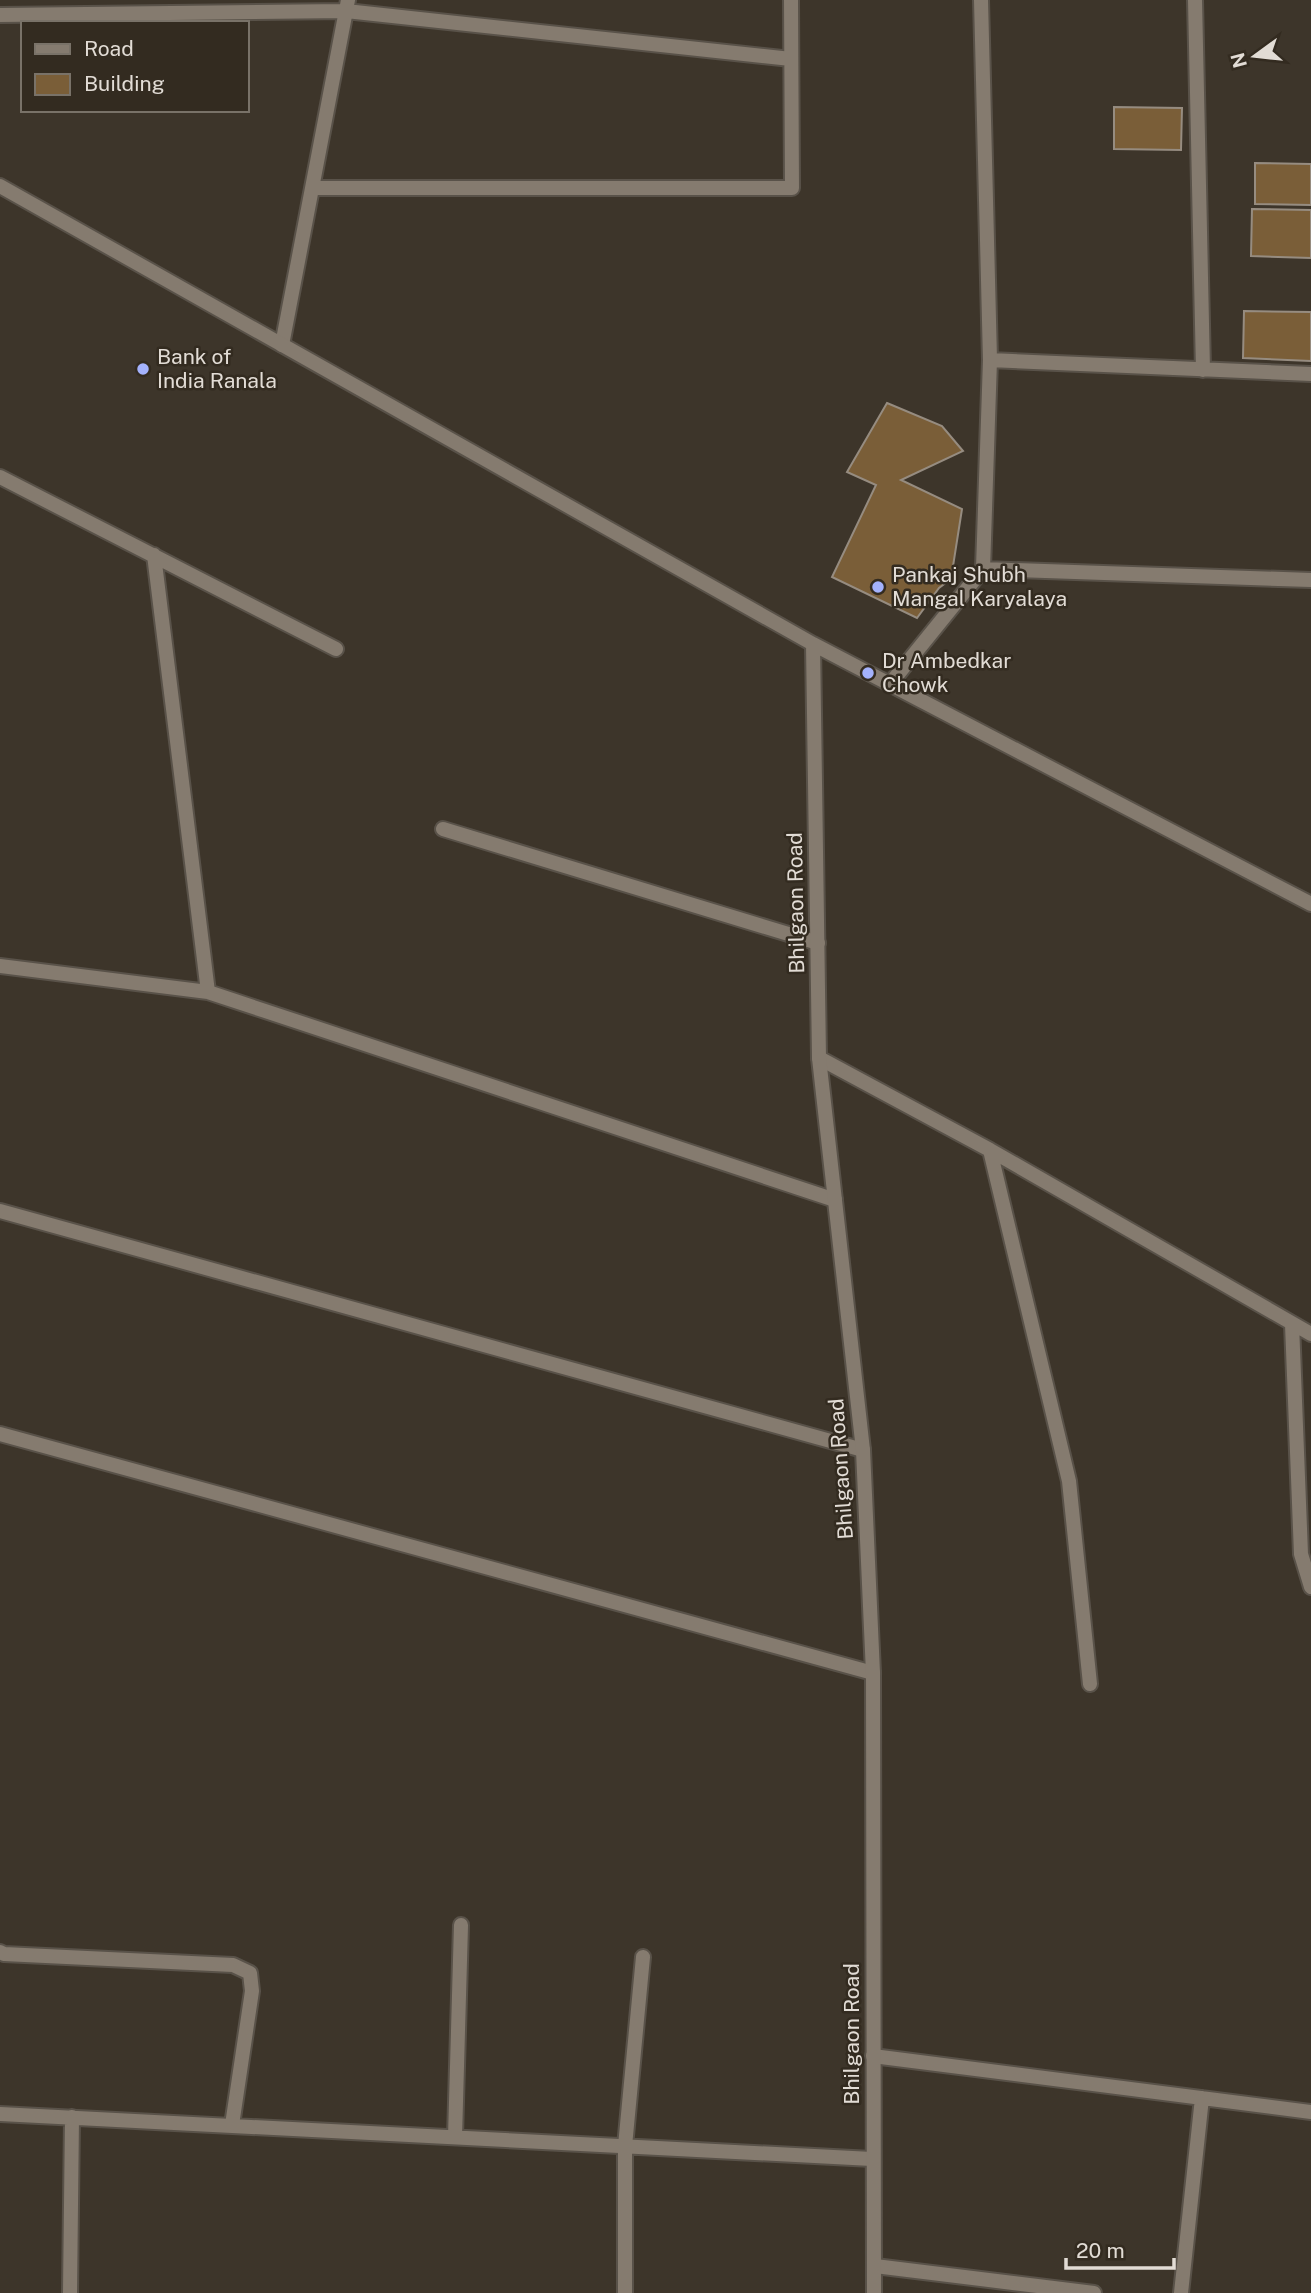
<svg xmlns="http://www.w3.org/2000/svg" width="1311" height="2293" font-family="'Public Sans',sans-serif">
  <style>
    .building { fill: #7a5e38; stroke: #968c80; stroke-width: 2 }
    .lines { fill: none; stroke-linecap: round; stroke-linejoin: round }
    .minor-casing { stroke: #595249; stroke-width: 18 }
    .tertiary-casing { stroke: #595249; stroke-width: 18 }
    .minor { stroke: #857b6f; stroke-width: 14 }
    .tertiary { stroke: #857b6f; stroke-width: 14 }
    .poi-dot { fill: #a4b2fc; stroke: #332b20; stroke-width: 2.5 }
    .labels { text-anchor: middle; stroke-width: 5; stroke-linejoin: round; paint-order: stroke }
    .poi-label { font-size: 21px; fill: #e2dcd5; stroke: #332b20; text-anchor: start }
    .street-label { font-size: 21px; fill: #e2dcd5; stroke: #332b20 }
  </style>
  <rect width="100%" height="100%" fill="#3d352a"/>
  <path class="building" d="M1114,107L1182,108L1181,150L1114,149Z
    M1255,163L1311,164V205L1255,204Z
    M1252,209L1311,210V258L1251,256Z
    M1244,311L1311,312V361L1243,358Z
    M887,403L942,426L963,451L901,480L962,509L951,579L939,588L917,618L832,577L876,485L847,472Z"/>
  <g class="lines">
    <g class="minor-casing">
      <path id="minor" d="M1195,0L1203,370
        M0,15L346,11L791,59
        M313,188H792L791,0
        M282,345L348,0
        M990,360L1311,374
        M0,477L336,649
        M154,555L208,992L835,1200
        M983,569L1311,580
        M890,684L983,569L990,360L981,0
        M443,829L818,943
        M0,966L208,992
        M819,1058L990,1150L1311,1334
        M990,1150L1069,1481L1090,1684
        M0,1211L863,1450
        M1292,1324L1301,1554L1311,1587
        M0,1434L873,1673
        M0,1952L4,1954L233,1965L250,1973L252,1991L232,2125
        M873,2056L1311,2112
        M0,2114L872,2159
        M455,2137L461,1925
        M875,2266L1094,2293
        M70,2293L72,2117
        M625,2293V2146L643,1957
        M1181,2293L1202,2098"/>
    </g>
    <g class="tertiary-casing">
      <path id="tertiary" d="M0,186L813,644L1311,904
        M813,644L819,1058L863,1450L873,1673L874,2293"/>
    </g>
    <use href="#minor" class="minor"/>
    <use href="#tertiary" class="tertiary"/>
  </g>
  <g class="poi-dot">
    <circle cx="143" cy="369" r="7"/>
    <circle cx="878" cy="587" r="7"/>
    <circle cx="868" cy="673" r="7"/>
  </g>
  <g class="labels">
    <g class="poi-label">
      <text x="157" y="364">Bank of<tspan x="157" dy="24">India Ranala</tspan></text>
      <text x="892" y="582">Pankaj Shubh<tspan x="892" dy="24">Mangal Karyalaya</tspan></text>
      <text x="882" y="668">Dr Ambedkar<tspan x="882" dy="24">Chowk</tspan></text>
    </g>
    <g class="street-label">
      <text transform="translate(796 903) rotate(-91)" y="7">Bhilgaon Road</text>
      <text transform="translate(841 1469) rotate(-94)" y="7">Bhilgaon Road</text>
      <text transform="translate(852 2034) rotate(-90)" y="7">Bhilgaon Road</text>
    </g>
  </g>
  <rect x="21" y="21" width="228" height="91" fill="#332b20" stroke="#797268" stroke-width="2"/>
  <rect x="35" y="44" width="35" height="10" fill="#857b6f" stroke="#797268" stroke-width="2"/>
  <text x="84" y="56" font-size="21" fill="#e2dcd5">Road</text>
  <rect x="35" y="74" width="35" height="21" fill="#7a5e38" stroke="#797268" stroke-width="2"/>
  <text x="84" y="91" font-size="21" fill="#e2dcd5">Building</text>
  <g transform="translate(1255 56) rotate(255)" stroke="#332b20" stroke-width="5" paint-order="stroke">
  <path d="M0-5L12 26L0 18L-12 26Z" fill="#e2dcd5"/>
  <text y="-10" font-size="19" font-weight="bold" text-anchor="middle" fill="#e2dcd5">N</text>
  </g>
  <path d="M1066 2258v10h108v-10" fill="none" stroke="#e2dcd5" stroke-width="3.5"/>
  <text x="1076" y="2258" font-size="21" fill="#e2dcd5" stroke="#332b20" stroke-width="5" paint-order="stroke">20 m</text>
</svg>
